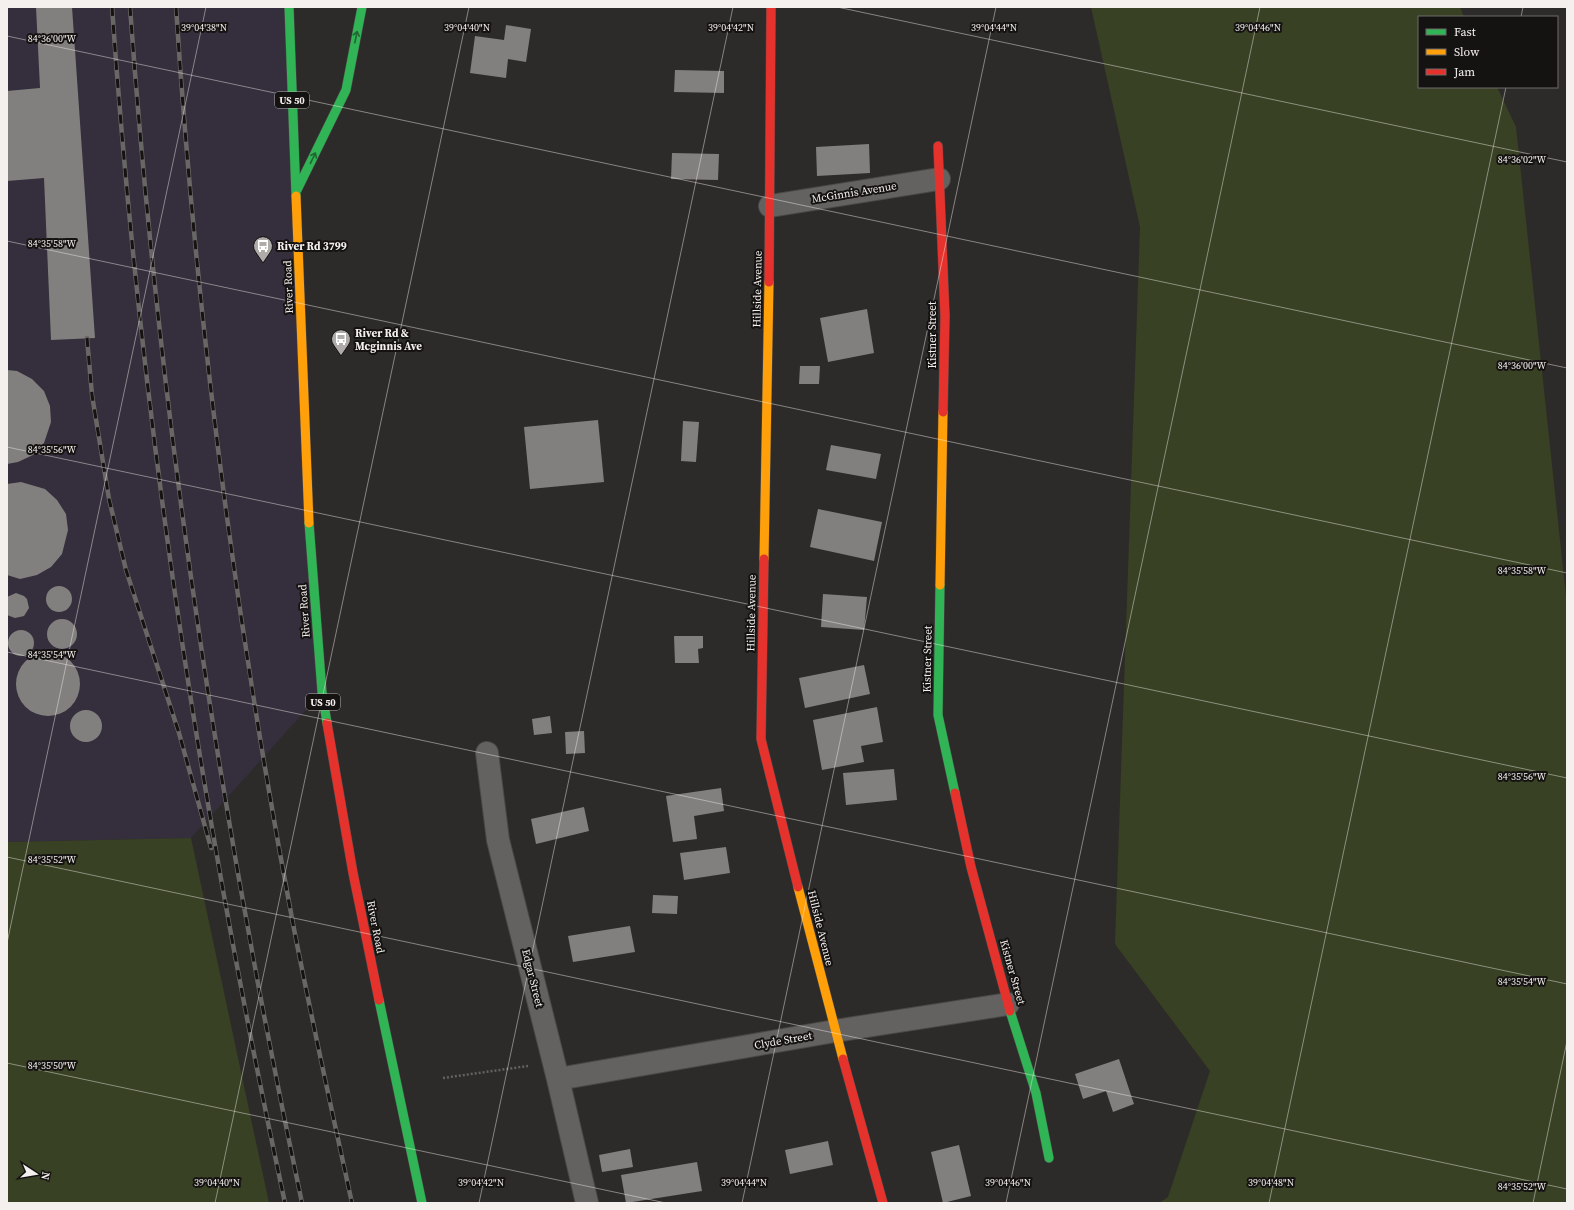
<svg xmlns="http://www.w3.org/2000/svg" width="1574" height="1210" font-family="'Source Serif 4',serif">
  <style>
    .industrial { fill: #352e3c }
    .green { fill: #384123 }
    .building { fill: #82807e }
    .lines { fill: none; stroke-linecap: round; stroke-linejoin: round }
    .street-casing { stroke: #4a4846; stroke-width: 24 }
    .fast-casing { stroke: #4a4846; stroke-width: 10 }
    .slow-casing { stroke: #4a4846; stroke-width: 10 }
    .jam-casing { stroke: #4a4846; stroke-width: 10 }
    .path { stroke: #646261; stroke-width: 2.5; stroke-dasharray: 2 2; stroke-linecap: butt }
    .street { stroke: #646261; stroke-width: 22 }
    .fast { stroke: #30b455; stroke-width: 9 }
    .slow { stroke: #ff9f0a; stroke-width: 9 }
    .jam { stroke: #e5322d; stroke-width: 9 }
    .rail-casing { stroke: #696765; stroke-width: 4.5 }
    .rail { stroke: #151312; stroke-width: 3; stroke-dasharray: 9; stroke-linecap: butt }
    .oneway { stroke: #226434 }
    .ticks { fill: none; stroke: #f4f0ee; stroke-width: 1; stroke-opacity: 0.45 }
    .labels { text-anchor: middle; stroke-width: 4; stroke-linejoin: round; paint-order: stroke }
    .shield { fill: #151312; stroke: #b1aeac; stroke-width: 1 }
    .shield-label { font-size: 10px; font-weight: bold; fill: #f4f0ee }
    .street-label { font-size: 11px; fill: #f4f0ee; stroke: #151312 }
    .poi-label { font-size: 11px; font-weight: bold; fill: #f4f0ee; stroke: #151312; text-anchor: start }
    .ticks-label { font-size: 10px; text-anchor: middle; fill: #f4f0ee; stroke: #151312; stroke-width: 4; stroke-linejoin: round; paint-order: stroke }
  </style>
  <rect width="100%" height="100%" fill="#2d2b29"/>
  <path class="industrial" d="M7,7H289L322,692L191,838L7,842Z"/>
  <path class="green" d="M1091,7H1460L1464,17H1419V87H1497L1516,127L1567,606V1203H1159L1168,1197L1210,1071L1115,944L1140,227Z
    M191,838L269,1203H7V842Z"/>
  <path class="building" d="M36,7H72L95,338L51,340L44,178L7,181V91L40,88Z
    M506,25L531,29L526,62L508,59L506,78L470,73L475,36L504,40Z
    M675,70L724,71V93L674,92Z
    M869,144L870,173L817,176L816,147Z
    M672,153L719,154L718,180L671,179Z
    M867,309L874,353L828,362L820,318Z
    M800,366H820L819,384H799Z
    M7,370L17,371L32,379L44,391L50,406L51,422L44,443L33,455L18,462L7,464Z
    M598,420L604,482L530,489L524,427Z
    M683,421L699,422L696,462L681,461Z
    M831,445L881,454L876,479L826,470Z
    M21,482L45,489L57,500L66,514L68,530L62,554L51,567L37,575L20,579L7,575V484Z
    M818,509L882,522L874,561L810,547Z
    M46 599a13 13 0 1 1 26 0a13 13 0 1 1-26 0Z
    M16,593L24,596L27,599L29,608L24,616L15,618L7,615V597Z
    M823,594L867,597L864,630L821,627Z
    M47 634a15 15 0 1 1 30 0a15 15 0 1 1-30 0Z
    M8 643a13 13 0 1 1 26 0a13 13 0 1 1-26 0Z
    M674,636H703V648L698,649L699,663H675Z
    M16 684a32 32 0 1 1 64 0a32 32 0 1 1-64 0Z
    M864,665L870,694L805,708L799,678Z
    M877,707L883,742L861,746L864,762L822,770L813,720Z
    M70 726a16 16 0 1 1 32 0a16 16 0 1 1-32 0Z
    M550,716L552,733L534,735L532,719Z
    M584,731L585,753L566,754L565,732Z
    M894,769L897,800L846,805L843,773Z
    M721,788L724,811L694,816L697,839L673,842L666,796Z
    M584,807L589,831L536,844L531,819Z
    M726,847L730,873L684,880L680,853Z
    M653,895L678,896L677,914L652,913Z
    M630,926L635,952L573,962L568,936Z
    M1119,1059L1134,1104L1113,1112L1106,1091L1083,1099L1075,1074Z
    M828,1141L833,1165L790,1174L785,1150Z
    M959,1145L971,1196L943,1203L931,1152Z
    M630,1149L633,1167L602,1172L599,1155Z
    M697,1162L702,1191L626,1203L621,1175Z"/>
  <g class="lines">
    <g class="street-casing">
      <path id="street" d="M770,206L939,179
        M487,753L498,840L558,1079L587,1203
        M558,1079L835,1031L1008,1004"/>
    </g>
    <g class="fast-casing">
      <path id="fast" d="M289,7L296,196
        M297,190L346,90L362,7
        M309,523L322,692L327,723
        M940,585L938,715L955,793
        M379,1000L422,1203
        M1010,1011L1036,1093L1049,1158"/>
    </g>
    <g class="slow-casing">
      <path id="slow" d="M296,196L309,523
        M764,559L769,282
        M940,585L943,412
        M798,887L843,1059"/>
    </g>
    <g class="jam-casing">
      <path id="jam" d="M938,146L945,316L943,412
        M769,282L771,7
        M764,559L761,739L798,887
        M327,723L353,873L379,1000
        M955,793L971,867L1010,1011
        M843,1059L883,1203"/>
    </g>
    <path class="path" d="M443,1078L528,1066"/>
    <use href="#street" class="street"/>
    <use href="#fast" class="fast"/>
    <use href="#slow" class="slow"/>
    <use href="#jam" class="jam"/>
    <g class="rail-casing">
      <path id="rail" d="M112,7C140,409 200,810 285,1203
        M130,7C159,410 218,808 302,1203
        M176,7C196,316 236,625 294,929C312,1021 332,1112 352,1203
        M87,338L92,395L109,499L126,570L179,733L211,848"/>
    </g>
    <use href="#rail" class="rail"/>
  </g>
  <defs><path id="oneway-shaft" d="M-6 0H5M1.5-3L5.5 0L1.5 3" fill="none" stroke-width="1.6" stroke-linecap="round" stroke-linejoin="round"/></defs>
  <g class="oneway">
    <use href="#oneway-shaft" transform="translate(356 37) rotate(-79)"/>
    <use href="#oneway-shaft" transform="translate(313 158) rotate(-64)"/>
  </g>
  <path class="ticks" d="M837,7L1567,162M1521,17L1523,7M7,36L1567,368M7,241L1567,573M7,447L1567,778M7,652L1567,984M7,857L1567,1189M7,943L206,7M7,1063L666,1203M215,1203L469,7M479,1203L733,7M742,1203L996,7M1006,1203L1260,7M1269,1203L1506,87M1533,1203L1567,1041"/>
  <defs>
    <g id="bus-pin" transform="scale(1)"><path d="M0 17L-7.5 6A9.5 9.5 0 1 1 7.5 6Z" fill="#aeaba9" stroke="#151312"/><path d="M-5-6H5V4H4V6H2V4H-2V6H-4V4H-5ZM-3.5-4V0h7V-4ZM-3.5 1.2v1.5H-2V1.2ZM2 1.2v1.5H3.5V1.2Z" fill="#fff"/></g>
  </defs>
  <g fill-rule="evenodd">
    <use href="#bus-pin" x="263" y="246"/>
    <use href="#bus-pin" x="341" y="339"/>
  </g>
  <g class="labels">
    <g class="shield">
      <rect x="275" y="92" width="34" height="16" rx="3"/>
      <rect x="306" y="694" width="34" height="16" rx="3"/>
    </g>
    <g class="shield-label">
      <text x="292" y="104">US 50</text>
      <text x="323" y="706">US 50</text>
    </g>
    <g class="street-label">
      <text transform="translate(854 192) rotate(-9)" y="4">McGinnis Avenue</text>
      <text transform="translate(288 287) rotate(-92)" y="4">River Road</text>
      <text transform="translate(757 289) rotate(-89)" y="4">Hillside Avenue</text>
      <text transform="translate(932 335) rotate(-90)" y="4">Kistner Street</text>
      <text transform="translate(304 611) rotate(-94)" y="4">River Road</text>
      <text transform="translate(751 613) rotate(-89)" y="4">Hillside Avenue</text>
      <text transform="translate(927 659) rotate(-89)" y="4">Kistner Street</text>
      <text transform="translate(376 927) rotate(79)" y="4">River Road</text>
      <text transform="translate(821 928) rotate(76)" y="4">Hillside Avenue</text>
      <text transform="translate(1013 972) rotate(74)" y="4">Kistner Street</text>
      <text transform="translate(533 978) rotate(76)" y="4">Edgar Street</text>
      <text transform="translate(783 1040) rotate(-10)" y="4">Clyde Street</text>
    </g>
    <g class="poi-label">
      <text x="277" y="250">River Rd 3799</text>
      <text x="355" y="337">River Rd &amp;<tspan x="355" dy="13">Mcginnis Ave</tspan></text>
    </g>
  </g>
  <g class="ticks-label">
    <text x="204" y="31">39°04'38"N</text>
    <text x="467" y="31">39°04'40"N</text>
    <text x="731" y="31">39°04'42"N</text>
    <text x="994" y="31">39°04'44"N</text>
    <text x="1258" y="31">39°04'46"N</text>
    <text x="52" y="42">84°36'00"W</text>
    <text x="1522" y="163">84°36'02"W</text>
    <text x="52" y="247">84°35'58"W</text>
    <text x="1522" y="369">84°36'00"W</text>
    <text x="52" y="453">84°35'56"W</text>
    <text x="1522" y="574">84°35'58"W</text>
    <text x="52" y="658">84°35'54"W</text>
    <text x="1522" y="780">84°35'56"W</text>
    <text x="52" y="863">84°35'52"W</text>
    <text x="1522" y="985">84°35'54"W</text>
    <text x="52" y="1069">84°35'50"W</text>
    <text x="217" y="1186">39°04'40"N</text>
    <text x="481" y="1186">39°04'42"N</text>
    <text x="744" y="1186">39°04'44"N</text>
    <text x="1008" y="1186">39°04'46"N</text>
    <text x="1271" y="1186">39°04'48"N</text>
    <text x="1522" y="1190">84°35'52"W</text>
  </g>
  <rect width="1574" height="1210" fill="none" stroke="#f4f0ee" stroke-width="16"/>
  <rect x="1418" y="16" width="140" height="72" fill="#151312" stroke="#6e6b6a"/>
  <rect x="1426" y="29" width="20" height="6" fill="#30b455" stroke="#6e6b6a"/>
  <text x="1454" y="36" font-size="12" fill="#f4f0ee">Fast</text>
  <rect x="1426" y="49" width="20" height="6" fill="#ff9f0a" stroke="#6e6b6a"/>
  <text x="1454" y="56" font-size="12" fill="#f4f0ee">Slow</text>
  <rect x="1426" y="69" width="20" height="6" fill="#e5322d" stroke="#6e6b6a"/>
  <text x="1454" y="76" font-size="12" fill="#f4f0ee">Jam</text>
  <g transform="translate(36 1174) rotate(102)" stroke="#151312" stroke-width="3" paint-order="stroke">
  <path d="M0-3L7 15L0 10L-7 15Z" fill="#f4f0ee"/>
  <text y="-6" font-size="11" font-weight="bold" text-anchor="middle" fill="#f4f0ee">N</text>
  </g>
</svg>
